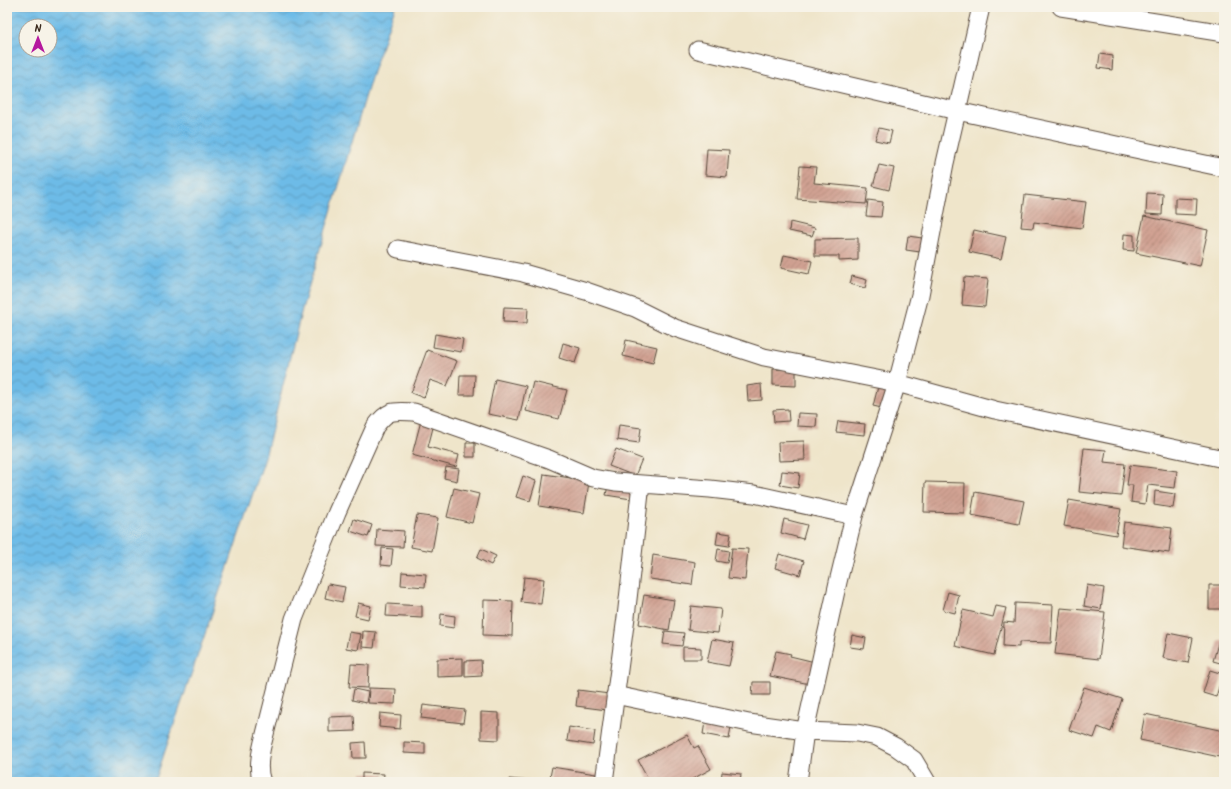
<svg xmlns="http://www.w3.org/2000/svg" width="1231" height="789" font-family="Kalam,sans-serif">
  <style>
    .water { fill: url(#water-waves); stroke: #547282; fill-rule: evenodd }
    .building { fill: url(#building-hatch) }
    .lines { fill: none; stroke-linecap: round; stroke-linejoin: round }
    .street-casing { stroke: #564638; stroke-width: 19 }
    .street { stroke: #fff; stroke-width: 17 }
  </style>
  <defs>
    <pattern id="water-waves" width="16" height="10" patternUnits="userSpaceOnUse"><rect width="16" height="10" fill="#6dbbe7"/><path d="M0 5q4-4 8 0t8 0" fill="none" stroke="#5b98bb"/></pattern>
    <pattern id="building-hatch" width="6" height="6" patternUnits="userSpaceOnUse"><rect width="6" height="6" fill="#d1a293"/><path d="M-1 1l2-2M0 6l6-6M5 7l2-2" fill="none" stroke="#ab8477"/></pattern>
  </defs>
  <rect width="100%" height="100%" fill="#f7f3e8"/>
  <filter id="ink" filterUnits="userSpaceOnUse"><feTurbulence type="fractalNoise" baseFrequency=".025" numOctaves="2"/><feDisplacementMap in="SourceGraphic" scale="8" xChannelSelector="R" yChannelSelector="G"/><feConvolveMatrix kernelMatrix="1 2 1 2 8 2 1 2 1" color-interpolation-filters="sRGB"/></filter>
  <filter id="wash" filterUnits="userSpaceOnUse"><feTurbulence type="fractalNoise" baseFrequency=".012" numOctaves="4" result="noise"/><feDisplacementMap in="SourceGraphic" scale="16" xChannelSelector="R" yChannelSelector="G"/><feGaussianBlur stdDeviation="0.9" result="paint"/><feColorMatrix in="noise" values="0 0 0 0 0 0 0 0 0 0 0 0 0 0 0 0 0 1.4 0 .05"/><feComposite in="paint" operator="in"/></filter>
  <g filter="url(#wash)">
    <rect width="100%" height="100%" fill="#efe5ca"/>
    <path class="water" d="M7,7H395L371,78L302,309L264,461L164,754L155,782H7ZM26,26H50V50H26Z"/>
    <g id="blocks">
      <path class="building" d="M1100,54L1113,56L1112,70L1098,68Z
        M879,128L892,131L889,143L875,140Z
        M707,149L729,150L727,177L705,175Z
        M879,165L894,168L889,190L873,186Z
        M800,166L816,167L814,183L868,188L866,204L797,199Z
        M1147,193L1163,194L1162,215L1146,214Z
        M1025,195L1086,202L1082,228L1034,222L1033,228L1021,227Z
        M1175,198L1197,199L1196,215L1175,214Z
        M868,200L883,202L881,217L866,216Z
        M1144,216L1208,230L1200,266L1136,253Z
        M790,222L815,228L812,236L789,231Z
        M974,230L1006,237L1001,259L969,252Z
        M1124,234L1134,235V251L1123,250Z
        M908,236L929,239L927,253L906,250Z
        M858,238V260L839,261V256H815V239Z
        M784,255L812,261L809,274L781,268Z
        M852,276L867,280L865,288L850,284Z
        M964,277L988,279L985,307L962,305Z
        M504,307L528,308L527,323L503,322Z
        M435,334L463,339L461,352L433,347Z
        M626,340L657,347L653,363L623,356Z
        M563,343L580,348L575,363L559,358Z
        M427,350L457,361L447,386L430,380L424,398L411,393Z
        M773,369L796,370V386L773,385Z
        M460,375H475L474,395H459Z
        M495,379L526,386L519,420L488,414Z
        M880,379L902,384L895,411L873,406Z
        M533,382L567,390L559,419L526,411Z
        M761,384L762,400L748,401L747,386Z
        M788,409L789,421L774,422L773,410Z
        M798,413L817,414L816,427L797,426Z
        M422,417L435,420L428,447L459,455L456,467L412,455Z
        M838,421L865,424L864,435L836,432Z
        M619,425L641,428L639,443L617,440Z
        M804,441L805,460L779,461L778,442Z
        M466,443H475V457H466Z
        M1084,448L1106,450L1104,462L1125,464L1121,496L1079,492Z
        M616,449L642,459L635,476L609,466Z
        M1130,465L1177,471L1175,488L1148,485L1145,504L1131,502L1133,485H1127Z
        M446,467L459,469L457,481L444,478Z
        M782,471L800,473L798,488L780,485Z
        M571,473L590,476L584,513L539,506L544,474L571,478Z
        M523,476L536,481L530,501L516,497Z
        M609,481L646,487L644,501L606,495Z
        M925,482L965,483L964,513L924,512Z
        M454,488L479,494L472,523L447,517Z
        M1155,491L1175,494L1173,508L1154,505Z
        M975,492L1024,501L1019,524L971,515Z
        M1069,500L1121,509L1116,535L1064,526Z
        M417,515L438,518L432,551L411,547Z
        M354,519L372,525L368,537L350,531Z
        M784,519L807,525L803,539L781,533Z
        M1124,522L1172,528L1169,553L1121,546Z
        M377,529L404,531L403,547L376,546Z
        M718,532L731,534L729,546L716,544Z
        M382,548L393,549L391,566L381,565Z
        M732,548L748,549L745,580L728,578Z
        M481,549L496,556L491,565L477,558Z
        M718,549L729,551L727,563L716,561Z
        M779,554L804,561L800,575L775,568Z
        M653,555L695,562L692,585L650,579Z
        M402,572L426,574L425,587L401,585Z
        M524,577L544,579L541,604L521,602Z
        M328,584L345,587L342,602L325,598Z
        M1087,585L1104,588L1101,609L1084,606Z
        M1209,585H1223L1224,609H1209Z
        M948,592L959,595L955,613L943,610Z
        M644,595L674,600L669,630L639,624Z
        M484,600L513,601L512,636L483,635Z
        M358,603L371,606L368,619L355,616Z
        M1015,603L1053,605L1051,643L1019,642V647L1003,646L1004,622L1014,623Z
        M387,604L422,606V618L386,616Z
        M691,606L721,609L718,633L688,630Z
        M996,606L1006,608L994,655L955,646L963,610L993,617Z
        M1061,608L1105,612L1099,659L1055,654Z
        M441,614L455,616L454,628L440,626Z
        M363,631L376,632L374,648L362,647Z
        M665,631L684,633L682,646L663,644Z
        M349,632L361,634L358,650L346,648Z
        M1168,633L1193,638L1188,663L1163,658Z
        M852,635L866,638L864,649L850,647Z
        M712,639L734,643L729,666L707,662Z
        M1219,640L1224,641V664L1213,661Z
        M683,647L701,648V659H683Z
        M776,651L791,654L790,656L815,662L810,684L770,676Z
        M463,658V676L437,677V659Z
        M481,660L482,676L465,677V661Z
        M351,664L369,665L368,688L349,687Z
        M1210,670L1223,674L1216,697L1203,693Z
        M753,682H770V695H752Z
        M1084,687L1122,699L1111,732L1098,727L1094,738L1069,730Z
        M369,688L396,689L395,704L368,703Z
        M354,689L368,692L366,703L352,700Z
        M578,690L617,695L615,711L576,706Z
        M423,705L465,710L463,723L421,718Z
        M481,712L499,713V740L481,739Z
        M380,713L401,715L400,729L379,727Z
        M1145,714L1224,731V758L1140,740Z
        M354,716L355,731L329,732V717Z
        M706,716L732,720L729,739L703,734Z
        M569,727L595,731L593,745L567,741Z
        M687,735L694,748L698,746L711,769L687,782H650L638,760Z
        M365,742L366,758H353L352,743Z
        M404,742L425,743V754L404,753Z
        M552,767L602,775L601,782H549Z
        M722,772L741,774L740,782H721Z
        M362,773L384,774L383,782H362Z
        M509,779L531,781V782H508Z"/>
    </g>
  </g>
  <g filter="url(#ink)">
    <use href="#blocks" fill-opacity="0" stroke="#564638" stroke-width="1"/>
    <g class="lines">
      <g class="street-casing">
        <path id="street" d="M1061,7L1224,33
          M698,50L957,111L1224,168
          M398,249L523,273L586,291L635,308L675,328L764,357L897,383L995,410L1224,459
          M615,695L749,723L805,731L857,733L877,737L896,747L914,760L927,782
          M262,782C257,770 260,754 263,742L294,619L337,512L375,427C388,409 393,411 414,412L549,459L593,478L615,482L710,489L754,494L854,516
          M604,782L626,617L641,484
          M798,782L805,731L838,582L854,516L897,383L920,295L945,163L981,7"/>
      </g>
      <use href="#street" class="street"/>
    </g>
  </g>
  <rect width="1231" height="789" fill="none" stroke="#f7f3e8" stroke-width="24"/>
  <g transform="translate(38 38)"><circle r="19" fill="#f7f3e8" stroke="#aca397"/>
  <path d="M0-3L7 15L0 10L-7 15Z" fill="#b5179e"/>
  <text y="-6" font-size="11" font-weight="bold" text-anchor="middle" fill="#3b2a1e">N</text>
  </g>
</svg>
